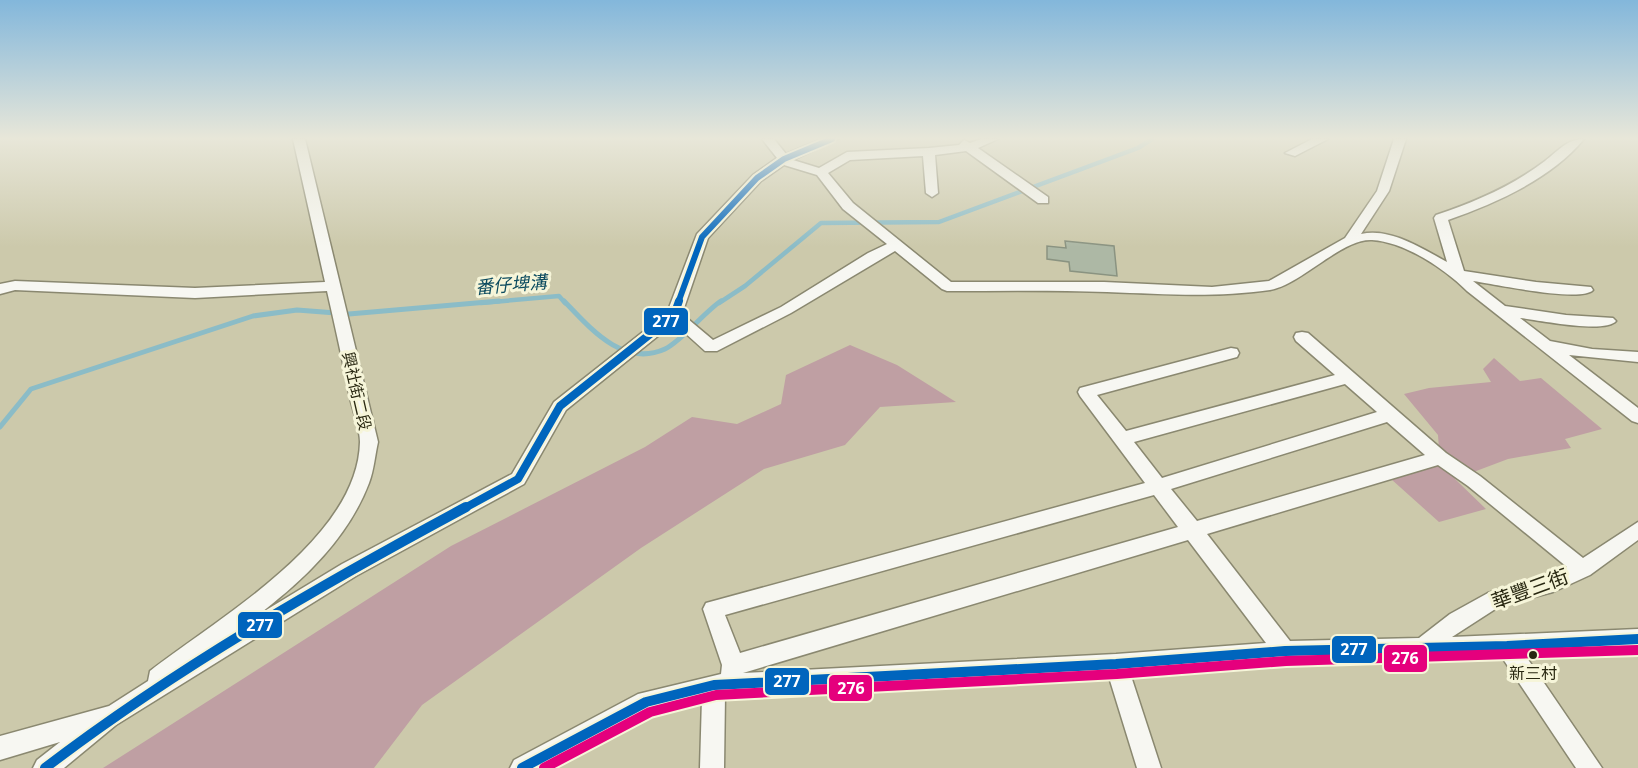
<svg xmlns="http://www.w3.org/2000/svg" width="1638" height="768" font-family="'Noto Sans','Noto Sans TC',sans-serif">
  <style>
    .forest { fill: #bf9fa3 }
    .lines { fill: none; stroke-linecap: round; stroke-linejoin: round }
    .stream-far1 { stroke: #8bbcc7; stroke-width: 4.5 }
    .stream { stroke: #8bbcc7; stroke-width: 5 }
    .building { fill: #adb8a5; stroke: #8a9381; stroke-width: 1.5 }
    .minor-casing { stroke: #8a8870; stroke-width: 3 }
    .minor { fill: #f7f7f2; fill-rule: evenodd }
    .bus-1-far2-casing { stroke: #f6f5d9; stroke-width: 10 }
    .bus-1-far1-casing { stroke: #f6f5d9; stroke-width: 12 }
    .bus-1-casing { stroke: #f6f5d9; stroke-width: 14 }
    .bus-2-casing { stroke: #f6f5d9; stroke-width: 14 }
    .bus-1-far2 { stroke: #0065bd; stroke-width: 6 }
    .bus-1-far1 { stroke: #0065bd; stroke-width: 8 }
    .bus-1 { stroke: #0065bd; stroke-width: 10 }
    .bus-2 { stroke: #e5007d; stroke-width: 10 }
    .bus-dot { fill: #282711; stroke: #f6f5d9; stroke-width: 2 }
    .labels { text-anchor: middle; stroke-width: 6; stroke-linejoin: round; paint-order: stroke }
    .street-label { font-size: 16px; fill: #282711; stroke: #f6f5d9 }
    .near-bus-label { font-size: 16px; fill: #282711; stroke: #f6f5d9 }
    .water-label { font-size: 18px; font-style: italic; fill: #0c4b5f; stroke: #f6f5d9 }
    .near-street-label { font-size: 20px; fill: #282711; stroke: #f6f5d9 }
    .line-badge { stroke: #f6f5d9; stroke-width: 2 }
    .badge-label { font-size: 16px; text-anchor: middle; font-weight: bold; fill: #fff }
  </style>
  <rect width="100%" height="100%" fill="#ccc9ab"/>
  <path class="forest" d="M850,345L897,365L956,402L880,407L845,445L764,469L641,548L422,705L374,768H103L451,546L645,447L692,417L737,424L781,404L786,375Z
    M1494,358L1520,381L1541,378L1602,429L1565,439L1571,448L1508,459L1455,479L1486,509L1439,522L1391,479L1449,459L1439,449L1438,435L1404,394L1429,388L1491,382L1483,369Z"/>
  <g class="lines">
    <path class="stream-far1" d="M481,303L559,296L565,303
      M719,303L745,286L821,223L939,222L1138,148L1152,139"/>
    <path class="stream" d="M564,301C590,328 623,368 665,349C682,341 703,313 721,301
      M0,427L31,389L253,316L297,310L349,314L499,301"/>
  </g>
  <path class="building" d="M1065,241L1114,246L1117,276L1070,271L1069,262L1047,259V246L1066,248Z"/>
  <g class="lines">
    <g class="minor-casing">
      <path id="minor" d="M293,139H305L378,442C375,455 374,470 369,483C348,538 304,580 258,615L342,564L512,474L554,402L667,313L697,234L753,175L777,158L762,139H774L786,154L822,139H838L793,160L819,168L847,152L929,148L959,145L964,140L970,143L981,139H998L978,148L1048,197V203H1038L966,151L935,155L938,193L932,197L926,193L923,156L850,160L828,173L853,203L951,282H1104L1212,287L1269,281L1345,238L1377,191L1394,139H1406L1389,191L1361,234C1390,227 1423,249 1447,262L1434,218L1436,215C1475,202 1512,186 1545,161C1558,151 1567,139 1584,139C1551,179 1496,203 1448,220L1464,271L1536,282L1591,287L1593,290C1582,303 1493,284 1473,281L1505,306L1566,315L1613,318L1616,321C1605,334 1538,320 1520,318L1550,341L1592,349L1638,352V362L1569,355L1638,408V423L1632,421L1467,291C1445,269 1405,242 1372,240C1342,238 1301,285 1270,290C1213,298 1164,294 1107,292C1054,290 1000,291 947,291L942,289L895,251L791,313L717,351H705L674,323L566,410L524,484L356,576L116,725L64,768H33L37,760L60,742L0,760V736L109,706L148,681L150,671C218,618 358,539 360,442C360,429 353,411 350,398C343,362 335,326 327,291L195,298L15,290L0,294V284L15,281L195,288L325,282ZM784,165L817,175L843,209L887,244L868,253L781,307L713,340L682,314L708,238L761,181Z
        M1312,139H1328L1295,156L1285,153Z
        M1302,332L1308,333L1446,453L1480,476L1583,558L1638,522V540L1590,575L1553,592L1500,606L1452,637L1638,629V649L1525,655L1602,768H1576L1501,656L1285,661L1130,673L1161,768H1137L1108,674L725,695L724,768H700L702,698L650,712L546,768H510L514,760L638,694L721,674L722,665L703,609L706,603L1145,483L1080,396L1078,392L1080,388L1231,348L1237,349L1239,353L1237,357L1097,395L1126,431L1335,375L1296,341L1294,337L1296,333ZM1345,384L1377,412L1162,478L1134,442ZM1387,422L1425,455L1197,521L1171,489ZM1438,465L1468,486L1567,567L1549,575L1488,593L1450,614L1419,638L1290,641L1207,534ZM1154,495L1178,527L740,653L725,615ZM1188,540L1266,643L1116,654L743,673Z"/>
    </g>
    <use href="#minor" class="minor"/>
    <g class="bus-1-far2-casing">
      <path id="bus-1-far2" d="M678,303L702,237L757,178L784,159L832,139"/>
    </g>
    <g class="bus-1-far1-casing">
      <path id="bus-1-far1" d="M463,509L518,479L560,406L674,315L679,301"/>
    </g>
    <g class="bus-1-casing">
      <path id="bus-1" d="M45,768C176,668 321,585 466,507
        M522,768L646,702L714,685L1116,664L1285,651L1507,646L1638,639"/>
    </g>
    <g class="bus-2-casing">
      <path id="bus-2" d="M544,768L650,712L716,695L1117,674L1286,661L1638,650"/>
    </g>
    <use href="#bus-1-far2" class="bus-1-far2"/>
    <use href="#bus-1-far1" class="bus-1-far1"/>
    <use href="#bus-1" class="bus-1"/>
    <use href="#bus-2" class="bus-2"/>
  </g>
  <linearGradient id="sky" x2="0" y2="1"><stop stop-color="#83b7db"/><stop offset="0.56" stop-color="#e8e7d9"/><stop offset="1" stop-color="#e8e7d9" stop-opacity="0"/></linearGradient>
  <rect width="1638" height="247" fill="url(#sky)"/>
  <circle class="bus-dot" cx="1533" cy="655" r="5"/>
  <g class="labels">
    <g class="street-label">
      <text transform="translate(357 391) rotate(77)" y="6">興社街二段</text>
    </g>
    <g class="near-bus-label">
      <text x="1533" y="679">新三村</text>
    </g>
    <g class="water-label">
      <text transform="translate(511 285) rotate(-5)" y="6">番仔埤溝</text>
    </g>
    <g class="near-street-label">
      <text transform="translate(1530 589) rotate(-20)" y="7">華豐三街</text>
    </g>
  </g>
  <g class="line-badge">
    <rect x="643" y="307" width="46" height="29" rx="6" fill="#0065bd"/>
    <rect x="237" y="611" width="46" height="28" rx="6" fill="#0065bd"/>
    <rect x="1331" y="635" width="46" height="29" rx="6" fill="#0065bd"/>
    <rect x="1383" y="644" width="45" height="29" rx="6" fill="#e5007d"/>
    <rect x="764" y="667" width="46" height="29" rx="6" fill="#0065bd"/>
    <rect x="828" y="674" width="45" height="28" rx="6" fill="#e5007d"/>
  </g>
  <g class="badge-label">
    <text x="666" y="327">277</text>
    <text x="260" y="631">277</text>
    <text x="1354" y="655">277</text>
    <text x="1405" y="664">276</text>
    <text x="787" y="687">277</text>
    <text x="851" y="694">276</text>
  </g>
</svg>
